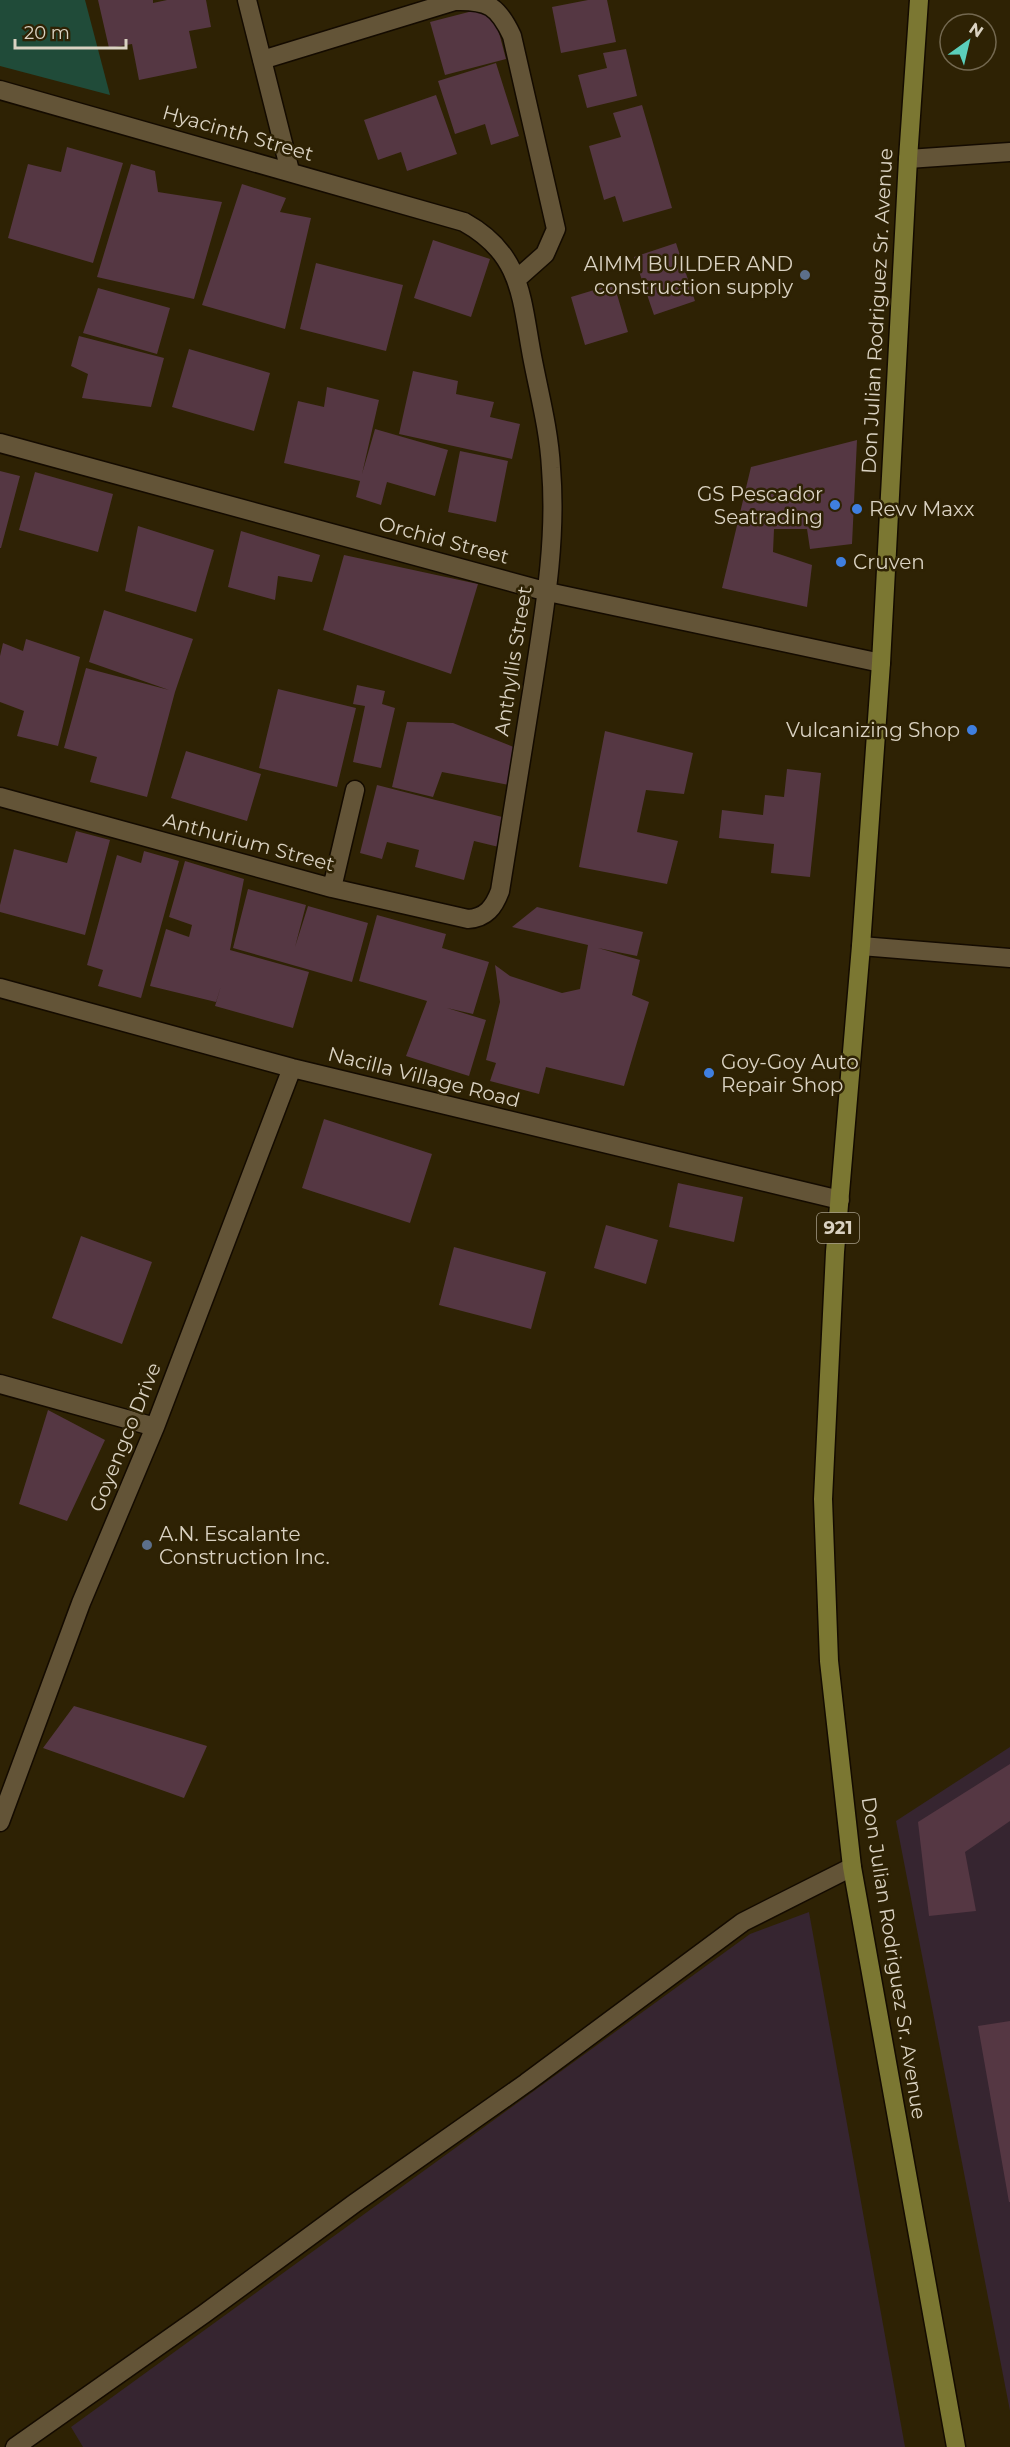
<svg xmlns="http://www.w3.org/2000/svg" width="1010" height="2447" font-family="Montserrat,sans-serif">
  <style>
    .industrial { fill: #362530 }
    .green { fill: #204b39 }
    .building { fill: #553743 }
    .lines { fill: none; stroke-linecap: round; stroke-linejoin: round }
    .minor-casing { stroke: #140b00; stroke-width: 21 }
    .primary-casing { stroke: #140b00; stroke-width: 21 }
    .minor { stroke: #635437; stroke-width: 18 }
    .primary { stroke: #7b7732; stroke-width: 18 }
    .service-dot { fill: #5c6f8a; stroke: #2e2204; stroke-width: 2 }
    .shop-dot { fill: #3f7fe0; stroke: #2e2204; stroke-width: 2 }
    .labels { text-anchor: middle; stroke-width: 5; stroke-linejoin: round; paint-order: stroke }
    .shield { fill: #2e2204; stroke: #a69d89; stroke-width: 1.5 }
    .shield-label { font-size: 18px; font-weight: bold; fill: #dad2c2 }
    .street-label { font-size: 20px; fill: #dad2c2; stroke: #2e2204 }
    .poi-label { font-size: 20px; fill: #dad2c2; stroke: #2e2204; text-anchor: start }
  </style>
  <rect width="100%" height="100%" fill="#2e2204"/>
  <path class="industrial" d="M1010,1747V2411L896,1821Z
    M809,1912L905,2447H83L71,2427L750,1934Z"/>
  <path class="green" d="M0,0H85L110,95L0,66Z"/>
  <path class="building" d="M98,0H153V3L167,0H206L211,27L189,31L197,68L139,80L132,44L109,48Z
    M588,0H607L616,42L561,53L552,7Z
    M492,6L506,59L445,75L430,22Z
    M626,49L637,96L587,108L578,75L607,68L603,53Z
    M496,63L519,136L491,145L485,124L455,134L438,81Z
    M436,95L457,154L407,171L401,152L378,160L364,120Z
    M642,105L672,208L623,222L615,196L604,200L589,146L621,137L613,113Z
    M67,147L123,163L93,263L8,238L28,164L61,172Z
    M131,164L155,171L158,192L222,202L194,299L97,277Z
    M242,184L286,198L280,212L311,218L285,329L202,305Z
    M433,240L490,259L471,317L414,298Z
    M676,243L695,301L654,315L634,257Z
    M316,263L403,285L386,351L300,329Z
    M614,284L628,332L585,345L571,297Z
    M98,288L170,308L157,354L83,333Z
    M79,336L164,358L151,407L82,398L88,374L71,366Z
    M189,349L270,373L254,431L172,407Z
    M413,371L458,381L456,394L494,402L490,417L520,424L512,459L399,434Z
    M327,387L379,400L362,474L375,429L448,450L435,496L387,482L381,505L356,497L360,481L284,463L298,401L324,407Z
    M857,440L852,544L810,549L807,529H774L773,552L812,565L807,607L722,588L751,467Z
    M460,451L508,461L496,522L448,512Z
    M0,471L20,476L1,548H0Z
    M35,472L113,494L98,552L19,530Z
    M138,526L214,550L196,612L125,591Z
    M241,531L320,555L312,582L278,576L275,600L228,587Z
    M344,555L478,584L451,674L323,630Z
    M104,610L193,639L175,692L147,797L90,782L97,757L64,748L86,668L169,690L89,662Z
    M26,639L80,657L58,746L17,736L24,711L0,702V656L3,643L23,651Z
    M357,685L385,691L382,704L395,708L381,768L353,762L365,706L353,704Z
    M278,689L356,708L337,787L259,768Z
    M407,722L453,723L516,748L509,785L442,772L433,797L392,787Z
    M605,731L693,753L684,794L646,790L637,832L678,841L667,884L579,867Z
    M186,751L261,774L247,821L171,798Z
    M787,769L821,773L810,877L771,873L774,844L719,838L722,810L763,815L765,795L784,797Z
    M377,785L510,819L503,848L474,841L464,880L415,867L419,850L387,842L382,859L360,853Z
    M76,831L110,840L85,935L0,912V905L14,849L67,863Z
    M144,851L179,861L141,998L98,986L103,970L87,965L117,855L141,863Z
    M185,861L244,879L230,950L309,972L293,1028L215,1006L221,986L216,1002L150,986L166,929L189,937L192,925L169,917Z
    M248,889L306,905L295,947L308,906L368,923L352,982L233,948Z
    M537,907L643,932L637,956L598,948L640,960L632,995L649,1002L624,1086L546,1067L539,1094L490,1081L496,1063L486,1060L500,1002L495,965L510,976L562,993L580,989L588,945L512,927Z
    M377,915L446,934L442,948L489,962L473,1014L447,1008L486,1020L469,1076L406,1056L427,1001L359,981Z
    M324,1119L432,1154L410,1223L302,1188Z
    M678,1183L743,1197L734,1242L669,1227Z
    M606,1225L658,1240L646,1284L594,1268Z
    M81,1236L152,1262L122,1344L52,1318Z
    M454,1247L546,1272L531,1329L439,1305Z
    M48,1410L105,1440L67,1521L19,1504Z
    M74,1706L207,1746L184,1798L43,1748Z
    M1010,1764V1821L965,1852L976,1911L929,1916L918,1822Z
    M1010,2021V2202H1009L978,2026Z"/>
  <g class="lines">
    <g class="minor-casing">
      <path id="minor" d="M247,0L290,171
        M262,60L455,1C488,0 498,6 512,36L556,229L545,254L518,278
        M0,90L464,222C522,254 521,297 532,356C539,393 549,430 551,468C557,541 544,613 533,685C522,753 511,822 500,891C494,907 486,918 468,919L332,888L0,797
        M908,159L1010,152
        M0,443L548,592L881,663
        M332,888L355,790
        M861,946L1010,958
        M0,988L292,1068L840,1200
        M0,1384L155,1427
        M0,1822L81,1603L155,1427L292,1068
        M15,2447L204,2314L355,2203L526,2083L743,1922L852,1867"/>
    </g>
    <g class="primary-casing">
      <path id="primary" d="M919,0L908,159L881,663L861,946L835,1252L823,1499L829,1661L852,1867L956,2447"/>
    </g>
    <use href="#minor" class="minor"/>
    <use href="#primary" class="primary"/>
  </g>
  <g class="service-dot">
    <circle cx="805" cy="275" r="6"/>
    <circle cx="147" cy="1545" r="6"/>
  </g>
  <g class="shop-dot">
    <circle cx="835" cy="505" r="6"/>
    <circle cx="857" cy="509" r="6"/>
    <circle cx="841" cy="562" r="6"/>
    <circle cx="972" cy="730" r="6"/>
    <circle cx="709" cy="1073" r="6"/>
  </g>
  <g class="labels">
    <rect class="shield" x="817" y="1213" width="42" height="30" rx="4.5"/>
    <g class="shield-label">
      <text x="838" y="1234">921</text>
    </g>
    <g class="street-label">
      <text transform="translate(238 133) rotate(16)" y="7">Hyacinth Street</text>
      <text transform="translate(877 311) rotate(-87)" y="7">Don Julian Rodriguez Sr. Avenue</text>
      <text transform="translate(444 540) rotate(15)" y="7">Orchid Street</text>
      <text transform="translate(513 661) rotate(-81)" y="7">Anthyllis Street</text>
      <text transform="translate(249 842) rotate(15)" y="7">Anthurium Street</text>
      <text transform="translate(424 1077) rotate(14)" y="7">Nacilla Village Road</text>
      <text transform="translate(125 1437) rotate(-68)" y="7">Goyengco Drive</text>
      <text transform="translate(894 1958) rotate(81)" y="7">Don Julian Rodriguez Sr. Avenue</text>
    </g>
    <g class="poi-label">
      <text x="793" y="271" text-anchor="end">AIMM BUILDER AND<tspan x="793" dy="23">construction supply</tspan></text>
      <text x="823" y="501" text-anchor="end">GS Pescador<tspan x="823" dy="23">Seatrading</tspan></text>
      <text x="869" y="516">Revv Maxx</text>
      <text x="853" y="569">Cruven</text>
      <text x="960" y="737" text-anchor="end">Vulcanizing Shop</text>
      <text x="721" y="1069">Goy-Goy Auto<tspan x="721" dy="23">Repair Shop</tspan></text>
      <text x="159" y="1541">A.N. Escalante<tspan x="159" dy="23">Construction Inc.</tspan></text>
    </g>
  </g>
  <g transform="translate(968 42) rotate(34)"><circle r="28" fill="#2e2204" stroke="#736850" stroke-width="1.5"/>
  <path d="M0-4.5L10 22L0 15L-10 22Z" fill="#5bcebb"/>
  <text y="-9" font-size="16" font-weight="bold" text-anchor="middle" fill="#dad2c2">N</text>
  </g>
  <path d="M15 39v9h111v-9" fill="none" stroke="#dad2c2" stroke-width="3"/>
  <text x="24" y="39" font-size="18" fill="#dad2c2" stroke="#2e2204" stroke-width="4.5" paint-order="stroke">20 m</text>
</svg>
